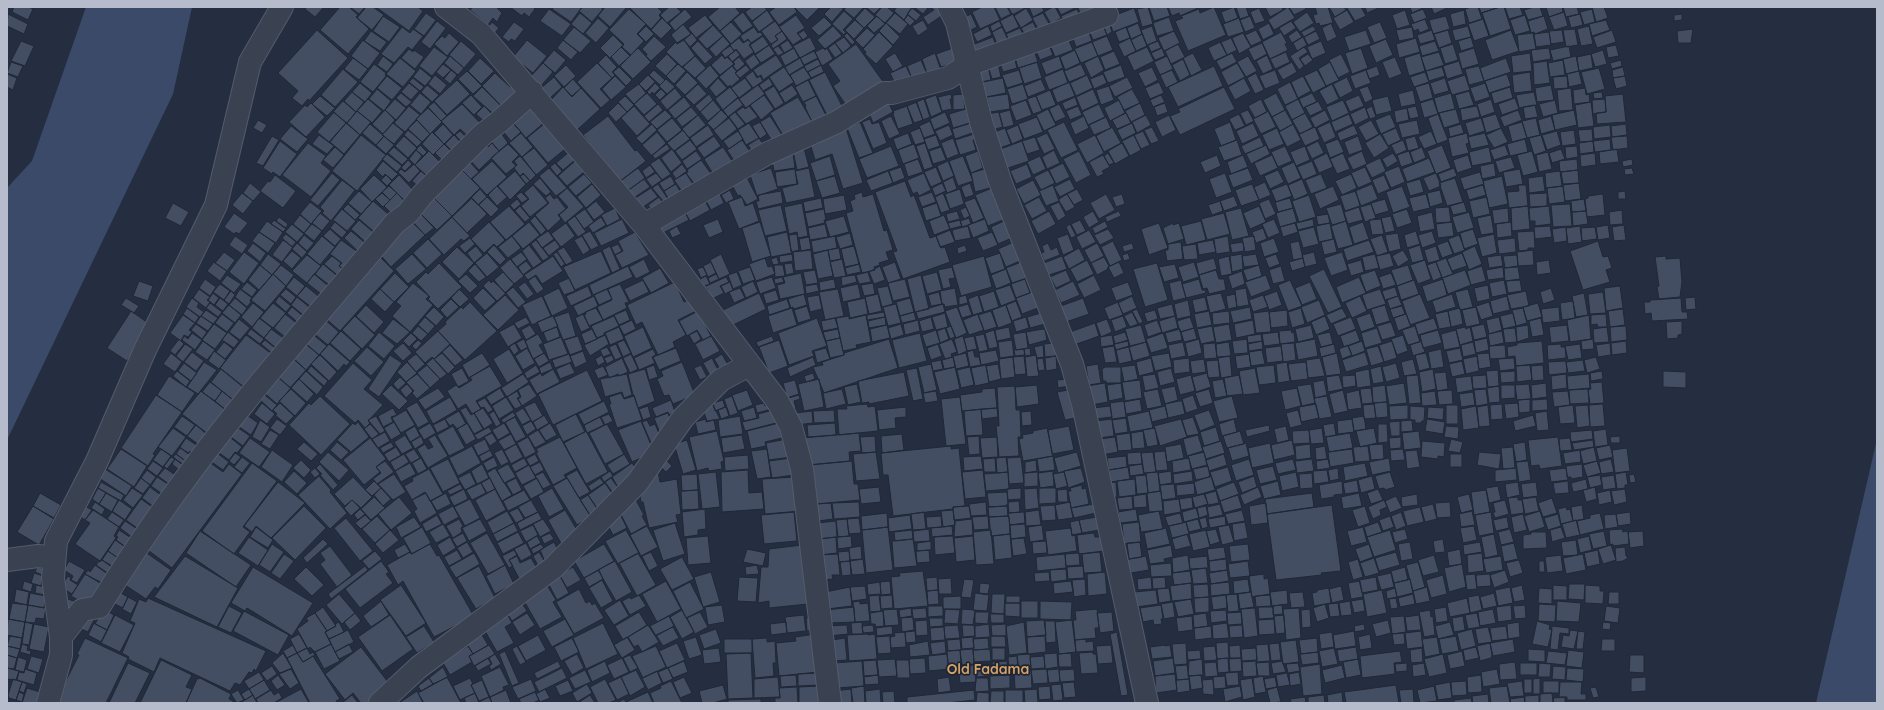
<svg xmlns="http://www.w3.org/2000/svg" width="1884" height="710" font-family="Quicksand,sans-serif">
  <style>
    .water { fill: #3b4a69 }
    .building { fill: #444e62; stroke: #202837 }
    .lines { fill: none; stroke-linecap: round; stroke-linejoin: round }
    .minor-casing { stroke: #545c6b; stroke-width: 24 }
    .minor { stroke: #3a4150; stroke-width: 22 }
    .labels { text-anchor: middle; stroke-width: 3.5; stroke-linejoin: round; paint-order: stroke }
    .district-label { font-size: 14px; font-weight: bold; fill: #d6a266; stroke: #1e2635 }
  </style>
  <rect width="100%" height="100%" fill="#252e40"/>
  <path class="water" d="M86,7H192L173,94L7,440V188L32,161Z
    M1877,439V703H1816Z"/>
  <path class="building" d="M14,7H29L33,9L28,20L12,12Z
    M307,7H324L315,17L305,9Z
    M340,7H349L358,15L356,17L369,29L348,54L320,30Z
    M350,7H365L359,14Z
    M366,7H373L384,15L372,30L357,18Z
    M376,7H418L423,11L409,31Z
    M473,7H496L502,13L497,22L493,18L488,25L470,10Z
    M510,7H533L535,9L529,17L524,13L522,16Z
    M554,7H582L571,22L552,9Z
    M583,7H600L603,9L592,22L579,11Z
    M605,7H625L626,8L610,27L598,16Z
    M629,7H657L662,12L659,15L661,18L651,29Z
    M669,7H676L681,12L667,23L660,15Z
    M720,7H735L740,13L720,31L708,17Z
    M752,7H764L767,10L752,21L745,12Z
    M776,7H794L797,12L779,25L769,12Z
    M794,7H817L819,8L807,20Z
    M831,7L844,8L832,22L824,14Z
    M846,7H862L863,8L854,18L844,10Z
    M866,7H881L874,14Z
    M882,7H887L894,13L885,23L875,15Z
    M897,7H912L904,20L894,11Z
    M914,7H927L928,8L923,14Z
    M933,7H942L943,15L928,25L923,17L934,10L932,8Z
    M982,7H994L1000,20L980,29L972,12Z
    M995,7H1007L1011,14L1001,19Z
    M1008,7H1027L1014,14H1012Z
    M1029,7H1042L1044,11L1033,17Z
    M1053,7H1055L1061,18L1051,24L1044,12Z
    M1057,7H1075V8L1061,15Z
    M1079,7H1100L1085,23L1078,8Z
    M1148,7L1153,24L1142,27L1137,9Z
    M1149,7H1167L1170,16L1154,21Z
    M1168,7H1197L1198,8L1180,16L1179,13L1172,16Z
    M1214,7L1226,35L1188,51L1175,21L1183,18L1181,16L1199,9L1200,13Z
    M1234,7L1238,18L1225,23L1221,12Z
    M1236,7H1246L1249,16L1240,19Z
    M1265,7H1282L1283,10L1270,17Z
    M1288,7L1295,18L1274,30L1268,20Z
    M1289,7H1305L1306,9L1294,15Z
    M1315,7H1328L1333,23L1320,26L1319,23L1316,24L1313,15L1317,14Z
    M1329,7H1344L1346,10L1335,17Z
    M1349,7H1361L1366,16L1355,21L1347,8Z
    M1365,7H1381L1367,13Z
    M1410,7H1423V8L1412,13Z
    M1431,7H1446L1447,8L1434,14Z
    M1471,7H1478L1482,19L1469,23L1465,9Z
    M1479,7H1499L1481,13Z
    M1500,7H1504L1511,29L1490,36L1482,13Z
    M1505,7H1520L1523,15L1509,19Z
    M1534,7H1540L1543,16L1528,20L1524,10Z
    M1546,7H1562L1563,12L1549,17Z
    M1563,7H1577L1579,14L1566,17Z
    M1592,7H1604L1608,18L1596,22Z
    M865,8L875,17L864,28L855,19Z
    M912,8L921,15L916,21L907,14Z
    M1026,8L1033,20L1021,28L1014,16Z
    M1134,8L1139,22L1113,32L1108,18Z
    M1259,8L1265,21L1255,24L1250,12Z
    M549,9L571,24L562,36L540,21Z
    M629,9L646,24L637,34L644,41L631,55L622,47L624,44L609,30Z
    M685,9L692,17L675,31L669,23Z
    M1077,9L1082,21L1066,27L1061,16Z
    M1423,9L1427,18L1414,23L1410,14Z
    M1592,9L1595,22L1584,25L1580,12Z
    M767,10L774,21L759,32L752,22Z
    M1347,10L1354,22L1340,30L1333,18Z
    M1405,10L1410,25L1397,29L1392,15Z
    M1464,10L1466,24L1453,27L1450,14Z
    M844,11L853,19L843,30L846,32L844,35L832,24Z
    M743,12L753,26L743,33L733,20Z
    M1307,12L1314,23L1300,32L1293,22Z
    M1564,12L1568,26L1554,30L1549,17Z
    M426,13L436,20L424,36L414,29Z
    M580,13L592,23L583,34L571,24Z
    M895,13L908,24L900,34L886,23Z
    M1043,13L1052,29L1041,34L1032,18Z
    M8,14L28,24L24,34L7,26Z
    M971,14L977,27L971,30L965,17Z
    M1013,14L1019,27L1006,33L1000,21Z
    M1580,14L1583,25L1571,28L1568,17Z
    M1682,14V20L1674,21V15Z
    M705,15L713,25L696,38L688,28Z
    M796,15L805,28L797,33L802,39L793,45L779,27Z
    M908,15L915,21L910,26L904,20Z
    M1525,15L1530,31L1515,35L1510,20Z
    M383,16L400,27L389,42L373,31Z
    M877,16L885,24L874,33L867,26Z
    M1250,16L1255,28L1245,32L1240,20Z
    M1446,16L1450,29L1433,34L1429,20Z
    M1544,16L1548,29L1535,34L1534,32L1531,33L1528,21Z
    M824,17L832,25L819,36L811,28Z
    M1169,17L1174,31L1157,36L1153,23Z
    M598,18L609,28L596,43L585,33Z
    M662,18L672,28L661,39L651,30Z
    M1239,18L1244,32L1228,37L1223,24Z
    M1425,19L1429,29L1420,33L1418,29L1414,31L1411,24Z
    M1483,19L1489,36L1474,41L1468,24Z
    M855,20L864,28L854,39L845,30Z
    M923,20L928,29L918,36L912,26Z
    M1108,20L1112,32L1107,35L1102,22Z
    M1606,20L1610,30L1592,36L1589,24Z
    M437,21L446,28L430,49L421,42Z
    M775,21L782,31L775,36L778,40L771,44L761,31Z
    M999,21L1002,26L992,32L990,26Z
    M1101,21L1107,35L1093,40L1087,26Z
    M1291,21L1296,28L1284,36L1279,28Z
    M492,22L499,28L493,35L486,30Z
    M514,22L524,29L515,41L511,39L509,42L502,37Z
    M731,22L742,34L731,44L720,31Z
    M1033,22L1039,34L1028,40L1021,28Z
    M1380,22L1387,38L1374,43L1367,27Z
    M886,23L900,37L893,45L879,31Z
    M1138,23L1142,34L1131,39L1127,28Z
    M1269,23L1274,34L1263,40L1258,29Z
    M1331,23L1337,37L1327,42L1322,28Z
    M683,24L691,34L677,43L671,35Z
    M713,25L723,36L707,49L698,39Z
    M646,26L654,34L646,42L638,34Z
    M833,26L842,36L825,49L817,40Z
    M988,26L992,35L977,42L973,34Z
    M1152,26L1157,41L1147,45L1141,30Z
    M1313,26L1316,30L1304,37L1301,32Z
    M1468,26L1471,37L1455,41L1452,30Z
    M1589,26L1593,44L1581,46L1577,29Z
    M402,27L410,33L413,29L423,36L412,50L408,47L394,63L381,54Z
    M574,27L591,41L580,53L563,40Z
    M754,27L758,33L760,32L763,35L751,43L748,39L744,42L740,36Z
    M1002,27L1011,46L1000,51L992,32Z
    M1087,27L1092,41L1076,47L1071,33Z
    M1126,27L1130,38L1119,42L1115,32Z
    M1412,27L1414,38L1399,41L1396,30Z
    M867,28L875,35L863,48L855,40Z
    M1020,28L1026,41L1012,47L1006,34Z
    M1575,29L1578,45L1566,47L1563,30Z
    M1693,29L1691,43H1678L1677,31Z
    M317,30L348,58L309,101L308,99L302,106L292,98L298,91L278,73Z
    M804,30L808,36L803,40L798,34Z
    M1256,30L1262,41L1251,46L1245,35Z
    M1297,30L1302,37L1292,43L1288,36Z
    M1366,30L1371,44L1349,51L1344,37Z
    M1432,30L1435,40L1420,44L1417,35Z
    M1448,30L1452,43L1439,48L1434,34Z
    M1511,30L1519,51L1492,60L1485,40Z
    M1562,30L1564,42L1551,44L1549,31Z
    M1612,30L1616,42L1597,48L1593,37Z
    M371,31L387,42L380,51L364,41Z
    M782,31L787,39L773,49L771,45L778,39L775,36Z
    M1174,31L1180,43L1164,51L1158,38Z
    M1316,31L1320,39L1308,45L1304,37Z
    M879,32L893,46L876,64L865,54L866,52L863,49Z
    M1281,32L1287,43L1285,44L1288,50L1270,59L1262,42Z
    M1549,32L1551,45L1536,47L1534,34Z
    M449,33L459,42L447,56L434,44L442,36L445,38Z
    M692,33L697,40L690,47L684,40Z
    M847,33L855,42L852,45L844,36Z
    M1243,33L1251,47L1239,54L1232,38Z
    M1533,33L1536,49L1519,52L1517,35Z
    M1142,34L1147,46L1136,51L1131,40Z
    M613,35L623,45L610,58L600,48Z
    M654,36L666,47L651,61L646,56L647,54L642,49Z
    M723,36L730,44L716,57L709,49Z
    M763,36L769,45L755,54L750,45Z
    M1067,36L1073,50L1055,57L1048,40Z
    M1107,36L1113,50L1098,56L1092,42Z
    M810,37L816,49L800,58L793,46Z
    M844,37L851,46L843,53L835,43Z
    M993,37L997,49L977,57L972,45Z
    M1303,37L1307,45L1297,51L1293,43Z
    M1471,37L1474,47L1461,51L1458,41Z
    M739,38L743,43L748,40L751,43L749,45L754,52L744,59L736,49L734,51L730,45Z
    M1130,38L1136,51L1124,57L1118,44Z
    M1231,38L1237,50L1227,55L1221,42Z
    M1416,38L1420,52L1399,58L1396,44Z
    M1386,39L1393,55L1376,63L1369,46Z
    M363,40L380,53L368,69L351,56Z
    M527,40L547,56L533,73L513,57Z
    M563,40L578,52L571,60L557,48Z
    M684,40L695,56L682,67L666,52L676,42L677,44Z
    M788,40L793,48L784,53L780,45Z
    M21,41L34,46L25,66L11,61Z
    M461,41L476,54L464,68L449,55Z
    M698,41L713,57L705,64L691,48Z
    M1047,41L1053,55L1040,60L1034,46Z
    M1158,41L1161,48L1151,52L1148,45Z
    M1321,41L1326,53L1312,59L1307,47Z
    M1435,41L1439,51L1422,56L1419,46Z
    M1092,42L1098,56L1081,63L1074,49Z
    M1220,42L1227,55L1214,61L1208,48Z
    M835,43L842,53L835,58L828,48Z
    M1262,43L1267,54L1254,61L1248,49Z
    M856,44L884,83L848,108L833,86L840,81L828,64Z
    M1178,44L1185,57L1171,64L1165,51Z
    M1453,44L1458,60L1445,64L1440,48Z
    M769,45L775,54L761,63L755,55Z
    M1616,45L1619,56L1608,58L1606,47Z
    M730,46L735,51L725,58L721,52Z
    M778,46L784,53L778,56L773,49Z
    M1569,46L1571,57L1553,61L1550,50Z
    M434,47L448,57L432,76L419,66Z
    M621,47L630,56L619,66L611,57Z
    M1147,47L1154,61L1134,71L1127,56Z
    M1304,47L1308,52L1299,58L1304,66L1299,70L1290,56Z
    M638,48L651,62L633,79L620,66Z
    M794,48L799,58L785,66L780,56Z
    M823,48L825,50L827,48L833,59L822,66L815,52Z
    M953,48L957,62L941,67L936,54Z
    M1033,48L1038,62L1018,68L1014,54Z
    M1162,48L1165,56L1155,60L1151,53Z
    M1361,48L1368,68L1352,74L1345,53Z
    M1474,48L1479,64L1462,69L1458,53Z
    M1549,48L1551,59L1533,62L1531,50Z
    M409,49L413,52L414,50L424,57L415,69L401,58Z
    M554,50L566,60L555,73L543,63Z
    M736,50L740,55L732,62L728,56Z
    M1075,50L1080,63L1065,70L1060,57Z
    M1603,50L1607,64L1595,67L1591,54Z
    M814,51L818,58L804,65L800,58Z
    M1114,51L1120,64L1105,70L1100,57Z
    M1286,52L1290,62L1275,69L1270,59Z
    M1439,52L1444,65L1426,71L1421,57Z
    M895,53L903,66L893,72L885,59Z
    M935,53L941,70L928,76L922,59Z
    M1193,53L1202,70L1191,76L1183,58Z
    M1232,53L1237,62L1221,70L1216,61Z
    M1420,53L1425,71L1409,76L1404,58Z
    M1530,53L1532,71L1513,73L1511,56Z
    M667,54L677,64L666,76L655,66Z
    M754,54L760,63L751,70L745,61Z
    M1308,54L1313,60L1305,66L1300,59Z
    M1341,54L1350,72L1338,78L1329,60Z
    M1591,54L1593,68L1579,71L1577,57Z
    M606,55L617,67L612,72L615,75L612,78L598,63Z
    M722,55L725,59L727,57L734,64L720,75L711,65Z
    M776,55L783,66L763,80L761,75L758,77L753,70Z
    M1267,55L1273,69L1263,74L1256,61Z
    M383,56L393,64L387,72L377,65Z
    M450,56L464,68L458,75L444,63Z
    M695,56L706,68L695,78L683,67Z
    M1014,56L1017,68L1003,72L999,60Z
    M1059,56L1063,68L1046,75L1041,63Z
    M1098,56L1104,70L1091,78L1084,63Z
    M1167,56L1173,69L1160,75L1154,62Z
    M1248,56L1257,71L1246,77L1237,62Z
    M1576,56L1579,71L1566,74L1563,59Z
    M739,57L745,64L737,71L733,66L735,64L733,62Z
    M1395,57L1402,74L1389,79L1382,62Z
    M353,58L368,69L359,80L344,69Z
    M400,58L416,71L403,87L386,74Z
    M480,58L494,71L481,84L468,71Z
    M800,58L804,66L789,75L785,67Z
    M1506,58L1511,72L1484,81L1480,68Z
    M818,59L821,65L807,72L804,66Z
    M1183,59L1190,75L1180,81L1172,65Z
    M921,60L927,74L913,81L907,66Z
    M1563,60L1565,75L1550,77L1548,63Z
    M1621,60L1622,66L1612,69L1610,63Z
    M1459,61L1463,74L1447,79L1443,66Z
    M1547,61L1550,83L1534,85L1533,63Z
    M11,62L23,66L18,77L7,73Z
    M1037,62L1042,78L1024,84L1019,68Z
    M1292,62L1297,72L1283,80L1277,70Z
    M1330,62L1339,80L1326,86L1318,69Z
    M543,63L553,72L541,86L531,76Z
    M597,63L612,78L600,89L610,100L601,108L577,82Z
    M998,63L1001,77L992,79L988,66Z
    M1237,63L1245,77L1228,86L1221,72Z
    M374,64L386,73L385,74L386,76L373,92L360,82Z
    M443,64L451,70L443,78L436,72Z
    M678,64L686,71L674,84L666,76Z
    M1081,64L1086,75L1069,82L1064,71Z
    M566,65L576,76L564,87L554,76Z
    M710,65L719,76L706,89L696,78Z
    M746,65L750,70L740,78L735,73Z
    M821,65L824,72L811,78L808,72Z
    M1121,65L1125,77L1108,83L1103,72Z
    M732,66L737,72L735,73L740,79L731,87L730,85L728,87L719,77Z
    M906,66L913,81L897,88L890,73Z
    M988,66L991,80L981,82L979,68Z
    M1214,66L1223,86L1178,107L1168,87Z
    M1377,66L1380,75L1369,79L1366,70Z
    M1479,66L1484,81L1469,85L1465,69Z
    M619,67L632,80L626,86L613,72Z
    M784,67L794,82L779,92L769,77Z
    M804,67L811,78L796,86L790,75Z
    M1152,67L1158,80L1145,87L1138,73Z
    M1442,67L1445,76L1429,81L1426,71Z
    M1623,67L1625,76L1613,78L1612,70Z
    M420,68L432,78L425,86L413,77Z
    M1599,68L1605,89L1587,94L1581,72Z
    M343,69L358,82L335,107L321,95Z
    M1063,69L1068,83L1049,90L1044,77Z
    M451,70L457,75L450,84L444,79Z
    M654,70L665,80L660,85L649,75Z
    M1019,70L1023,83L1007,88L1002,75Z
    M1172,70L1178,82L1166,88L1160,75Z
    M1275,70L1280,83L1265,89L1259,76Z
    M1317,70L1326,86L1313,93L1304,76Z
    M1366,70L1371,83L1355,89L1350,76Z
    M467,71L482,86L473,94L458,79Z
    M753,71L757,78L760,76L763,81L753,88L745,77Z
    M1579,71L1582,84L1569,87L1567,74Z
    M687,72L698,83L685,95L675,85Z
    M825,72L844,110L829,119L809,80Z
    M1425,72L1429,82L1414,87L1410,77Z
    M1530,72L1532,91L1514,93L1512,75Z
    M495,73L510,87L513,85L523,95L507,112L482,86Z
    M1256,73L1264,90L1255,94L1247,78Z
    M7,74L17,78L13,90L7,87Z
    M1103,74L1107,83L1094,89L1090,79Z
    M1507,74L1511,86L1489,93L1485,81Z
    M435,75L447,85L440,94L428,84Z
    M648,75L655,82L646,91L639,84Z
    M1087,75L1093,88L1076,96L1070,83Z
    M1465,75L1470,90L1452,95L1447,81Z
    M387,76L402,88L392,100L377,88Z
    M615,76L626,87L611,100L602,89Z
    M1303,76L1311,91L1298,98L1291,82Z
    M1567,76L1568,88L1554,89L1553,77Z
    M1625,76L1627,86L1616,89L1613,78Z
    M554,77L562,87L549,99L540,89Z
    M1127,77L1133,88L1115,97L1109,86Z
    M1347,77L1353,91L1340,98L1333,84Z
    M413,78L424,87L420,91L409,82Z
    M718,78L727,88L716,97L709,88Z
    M745,78L752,88L739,98L731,88Z
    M769,78L773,85L763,91L759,85Z
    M1003,78L1006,93L986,97L983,82Z
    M1244,78L1251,91L1235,100L1228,87Z
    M1445,78L1449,91L1434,95L1430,83Z
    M573,79L581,88L572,96L564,88Z
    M666,79L675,87L667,94L659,86Z
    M1041,79L1046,90L1028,97L1024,86Z
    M457,80L470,94L447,115L434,101Z
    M808,80L816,96L803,102L795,87Z
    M1069,82L1075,96L1057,103L1052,90Z
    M1159,82L1164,93L1150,99L1145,88Z
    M1290,82L1298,99L1285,105L1277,89Z
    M360,83L372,93L365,102L352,92Z
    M409,83L419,91L411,100L401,92Z
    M655,83L660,88L654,94L652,92L650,95L647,92Z
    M1429,83L1433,98L1420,102L1415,87Z
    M1485,83L1490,97L1475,102L1470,88Z
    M639,84L646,93L634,104L625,94Z
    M698,84L707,94L694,105L685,96Z
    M1023,84L1028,99L1012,104L1007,89Z
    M1332,84L1339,99L1327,105L1319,91Z
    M427,85L439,95L432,102L421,92Z
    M758,85L765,94L746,108L739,99Z
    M792,85L798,94L785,103L779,93Z
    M1551,85L1554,100L1537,102L1535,88Z
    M774,86L784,103L775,109L764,92Z
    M1109,86L1114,100L1101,105L1096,90Z
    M1368,86L1373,99L1365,103L1359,89Z
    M482,87L506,111L498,118L473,96Z
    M563,87L572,97L581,88L600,109L577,130L550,101Z
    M730,87L738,97L723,110L715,99Z
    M1224,87L1235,109L1180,135L1170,116L1180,112L1178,109Z
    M1510,87L1513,98L1494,104L1491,93Z
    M675,88L682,97L667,110L660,101Z
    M1571,88L1573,110L1559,111L1557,90Z
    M1585,88L1586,95L1589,94L1590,102L1574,104L1573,90Z
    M377,89L391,101L384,111L369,99Z
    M661,89L666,94L660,100L655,95Z
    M1093,89L1099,103L1082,111L1076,97Z
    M1132,89L1140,103L1124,110L1117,97Z
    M1050,90L1056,105L1042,110L1036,96Z
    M1413,90L1416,104L1401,107L1398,94Z
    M1469,91L1474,105L1459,109L1455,95Z
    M352,92L364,102L356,112L344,101Z
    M1534,92L1537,105L1519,108L1516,95Z
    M1602,92L1603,98L1594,99L1593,93Z
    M401,93L412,102L406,107L396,98Z
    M420,93L431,102L421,114L410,105Z
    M647,93L657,104L644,115L634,104Z
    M1276,93L1285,110L1272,117L1263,100Z
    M1312,93L1317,102L1303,108L1299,99Z
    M1451,93L1455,109L1438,113L1434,98Z
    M709,94L713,100L700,112L695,106Z
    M951,94L952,99H950L952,109L942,111L938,97Z
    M963,94L965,109L953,110V95Z
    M1008,94L1010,109L990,112L987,97Z
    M1623,94L1626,122L1597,124L1596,113L1606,112L1605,96Z
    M471,95L482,107L474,115L462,103Z
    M764,95L774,109L761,120L750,105Z
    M936,95L942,112L931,117L925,99Z
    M1161,95L1165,102L1153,107L1150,100Z
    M1359,95L1364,106L1350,112L1345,101Z
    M320,96L335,108L327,116L312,104Z
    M625,96L634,105L627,112L618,102Z
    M816,96L828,119L814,126L805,107L806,106L804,102Z
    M1036,96L1042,111L1033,114L1027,99Z
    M1388,96L1392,111L1376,115L1372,100Z
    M684,97L691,106L675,119L668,110Z
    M798,97L813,123L785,139L770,113Z
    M1075,97L1078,105L1065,110L1062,103Z
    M738,98L743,105L728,117L723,110Z
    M1515,98L1519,109L1502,115L1498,104Z
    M368,99L382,111L372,123L357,111Z
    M395,99L406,108L396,120L385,110Z
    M887,99L893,112L873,123L867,108Z
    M924,99L930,117L923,120L916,102Z
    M1261,99L1267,112L1255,118L1248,106Z
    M1298,99L1305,113L1292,120L1285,106Z
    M1433,99L1438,114L1424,118L1420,103Z
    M1491,99L1495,112L1481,117L1477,104Z
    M1605,99L1606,112L1593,114L1592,100Z
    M713,100L721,110L708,121L700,112Z
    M1026,100L1032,115L1016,121L1010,106Z
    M1119,100L1125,113L1110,121L1104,108Z
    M1343,100L1349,113L1332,121L1326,107Z
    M1555,100L1558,113L1543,117L1539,104Z
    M343,101L356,112L347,123L333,112Z
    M1318,101L1323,110L1310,116L1305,107Z
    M434,102L447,116L441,121L428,107Z
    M917,102L923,120L914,123L907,106Z
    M1591,102L1594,126L1578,128L1575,105Z
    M311,103L325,117L306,137L289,122L305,105L307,107Z
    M529,103L545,122L526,138L510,119Z
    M618,103L627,112L616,122L608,113Z
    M1140,103L1145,115L1131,122L1125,111Z
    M1165,103L1168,112L1157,116L1154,107Z
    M462,104L483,126L470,138L460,129L454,135L441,121Z
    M658,104L663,110L649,122L644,116Z
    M1059,104L1066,117L1055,122L1049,109Z
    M1099,104L1105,117L1088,125L1082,112Z
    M1535,105L1538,117L1525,119L1523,107Z
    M409,106L420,115L405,132L394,123Z
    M484,106L495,117L488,125L476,114Z
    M634,106L650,124L637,136L621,118Z
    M749,106L758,117L746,124L736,112L743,107L745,109Z
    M907,106L913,124L898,129L893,114L894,113L893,111Z
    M1078,106L1082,115L1070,120L1066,111Z
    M1372,106L1376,117L1370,119L1366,109Z
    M1416,106L1419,117L1410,119L1407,108Z
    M1477,106L1480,117L1462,121L1460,109Z
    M691,107L698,115L682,127L676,119Z
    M1365,107L1369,118L1355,125L1350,114Z
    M428,108L442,122L430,134L416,119Z
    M1407,108L1409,120L1396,123L1394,111Z
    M966,109L970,123L953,128L949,114Z
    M1048,109L1056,125L1044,131L1036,115Z
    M1456,109L1460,123L1444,128L1439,113Z
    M385,110L395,120L383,134L372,124Z
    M665,110L672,117L657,129L650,122Z
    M721,110L728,117L714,130L707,123Z
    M1010,110L1014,125L1003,128L999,113Z
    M1248,110L1254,121L1246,125L1240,113Z
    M1285,110L1293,124L1280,131L1272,117Z
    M1325,110L1330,120L1315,128L1310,118Z
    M1518,110L1522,120L1504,127L1500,117Z
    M1574,110L1577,125L1555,130L1552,115Z
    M357,111L371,122L360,135L347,123Z
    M1268,111L1276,127L1261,134L1253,119Z
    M334,112L346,123L329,142L317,132Z
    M735,112L745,124L738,129L729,117Z
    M945,112L950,123L934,130L930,119Z
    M999,112L1003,127L991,130L987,114Z
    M1126,113L1131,123L1117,129L1112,120Z
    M1305,113L1313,127L1300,134L1292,120Z
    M1239,114L1245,126L1235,130L1229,119Z
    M1349,114L1353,124L1335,132L1331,122Z
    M1390,114L1396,127L1381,134L1375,120Z
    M1438,114L1448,140L1437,144L1428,118Z
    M1496,114L1501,128L1486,133L1482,118Z
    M698,115L706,125L689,138L682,129Z
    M1146,115L1151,125L1137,133L1132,122Z
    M1169,115L1176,130L1162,137L1155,122Z
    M608,116L635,151L637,150L646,161L619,182L583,135Z
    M770,116L784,138L774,144L760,122Z
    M891,116L900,134L889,139L881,121Z
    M1084,116L1089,128L1075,135L1070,123Z
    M1551,116L1555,130L1541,134L1538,120Z
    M1037,117L1043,132L1024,139L1018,124Z
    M1106,117L1111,128L1094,135L1089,125Z
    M672,118L682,130L667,142L657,130Z
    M729,118L737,129L722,141L713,130Z
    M1481,118L1485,131L1469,136L1465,123Z
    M1536,118L1540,135L1527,138L1522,121Z
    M870,119L872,124L879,122L887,143L873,149L862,122Z
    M258,120L267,125L262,133L253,128Z
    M417,120L430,134L422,142L408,129Z
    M510,120L521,132L511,141L500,128Z
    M1371,120L1379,134L1366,141L1358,127Z
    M1417,120L1420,134L1402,138L1398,124Z
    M930,121L935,134L924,138L919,126Z
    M760,122L767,134L760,139L752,126Z
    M860,122L873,153L859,158L847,128Z
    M1064,122L1078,150L1061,158L1047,130Z
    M1230,122L1236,140L1221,146L1214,129Z
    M1330,122L1336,137L1324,143L1317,128Z
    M1522,122L1527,138L1512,142L1508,126Z
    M346,123L360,135L344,154L330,142Z
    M393,123L404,132L394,144L382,135Z
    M749,123L759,138L746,145L738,130Z
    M971,123L975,132L955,139L952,129Z
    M1132,123L1136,133L1122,140L1117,130Z
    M1253,123L1259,136L1242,144L1236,131Z
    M370,124L384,136L376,145L362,133Z
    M443,124L453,135L444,144L434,133Z
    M544,124L565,149L548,163L527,138Z
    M652,124L657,130L642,144L636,138Z
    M1293,124L1301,140L1287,147L1279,132Z
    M1461,124L1464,133L1450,137L1448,128Z
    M1626,124L1627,135L1612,137L1611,126Z
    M708,125L714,135L696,147L690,138Z
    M949,125L953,135L940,141L935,131Z
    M1018,125L1023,139L1012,144L1006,130Z
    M1354,125L1358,134L1340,141L1337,133Z
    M1610,125L1611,137L1594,139L1593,127Z
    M291,126L308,139L297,152L280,139Z
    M1112,127L1121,143L1104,152L1096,136Z
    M1152,127L1159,141L1151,144L1144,130Z
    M1315,127L1320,139L1305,146L1299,134Z
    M846,128L863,183L843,189L832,154L815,160L809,140Z
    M920,128L925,142L915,145L910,132Z
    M1005,128L1011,144L997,149L992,133Z
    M1277,128L1284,144L1269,150L1262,135Z
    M1396,128L1401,140L1388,146L1382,134Z
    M1501,128L1508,142L1494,148L1486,135Z
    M1592,129L1593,141L1580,142L1578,130Z
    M408,130L422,142L417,147L404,135Z
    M499,130L508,143L499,151L489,139Z
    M683,130L690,139L674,151L667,143Z
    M1574,130L1576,144L1562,146L1560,132Z
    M460,131L469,140L464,144L455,135Z
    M738,131L743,139L729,149L723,141Z
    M1143,131L1150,145L1141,149L1134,135Z
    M1431,131L1437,144L1424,149L1418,137Z
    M1557,131L1561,145L1547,150L1542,135Z
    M432,132L444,144L433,155L422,144Z
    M657,132L666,143L652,156L642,145Z
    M521,133L533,147L522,157L509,143Z
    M908,133L912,144L897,150L893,139Z
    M1047,133L1055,149L1044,154L1036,138Z
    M1467,133L1469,143L1466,144L1469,153L1452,157L1448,138Z
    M1485,133L1489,145L1471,149L1468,137Z
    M974,134L976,139L973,140L976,150L960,155L955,140Z
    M1380,134L1389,148L1374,158L1365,143Z
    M319,135L334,146L327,154L312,144Z
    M361,135L386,155L357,191L332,171Z
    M454,135L464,146L455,154L445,144Z
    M936,135L940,146L928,150L924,139Z
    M1095,135L1104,153L1087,163L1077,144Z
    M1134,135L1141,150L1130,156L1122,141Z
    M1541,135L1546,151L1534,155L1529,138Z
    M272,136L279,140L263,166L256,163Z
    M384,136L394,145L386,154L376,145Z
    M404,136L417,148L408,158L395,146Z
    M714,136L721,146L704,158L697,148Z
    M1358,136L1363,150L1349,155L1344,142Z
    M1415,136L1419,148L1408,151L1405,139Z
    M1627,136L1628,148L1613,150L1611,137Z
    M1035,137L1040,150L1027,154L1022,141Z
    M1260,137L1264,146L1245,154L1241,146Z
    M759,138L766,149L755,156L748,145Z
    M953,138L959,154L947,159L941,143Z
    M1338,139L1344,152L1330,158L1325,144Z
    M1525,139L1528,152L1510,156L1507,144Z
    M1610,139L1611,150L1595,152L1593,141Z
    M690,140L697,149L682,160L675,151Z
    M742,140L753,156L735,162L727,150Z
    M1237,140L1242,155L1224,161L1218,147Z
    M1403,140L1407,150L1396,155L1391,145Z
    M280,141L297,154L280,177L273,172L272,174L263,168Z
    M1022,141L1029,161L1005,169L998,150Z
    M1318,141L1324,153L1312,159L1306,147Z
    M1593,141L1594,152L1580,154L1579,143Z
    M308,143L326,156L321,163L331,171L311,197L282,175Z
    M492,143L499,151L479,170L466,156L486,145L488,147Z
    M925,143L933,167L924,170L916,146Z
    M1122,143L1129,156L1115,164L1108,151Z
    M444,144L454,154L445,163L435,153Z
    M508,144L519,155L512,162L516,166L506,174L491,158Z
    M667,144L670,149L655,159L652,155Z
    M914,144L919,158L903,164L898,150Z
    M420,145L427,152L423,156L416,150Z
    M1266,145L1270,154L1251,164L1246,154Z
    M1442,145L1451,168L1436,174L1427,151Z
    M1505,145L1509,155L1494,160L1490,150Z
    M891,146L899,166L867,178L859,159Z
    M1285,146L1292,161L1278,167L1271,152Z
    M1305,146L1310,160L1296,166L1290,152Z
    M1577,146L1578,157L1566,159L1565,147Z
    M335,147L344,155L333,168L323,160Z
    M394,147L408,159L402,165L388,153Z
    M723,147L734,164L715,177L704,159Z
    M941,147L946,160L933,164L929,151Z
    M1422,147L1426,158L1414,163L1410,152Z
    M1489,147L1492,162L1472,166L1469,152Z
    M534,148L548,165L536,175L522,157Z
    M804,148L809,167L797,170L793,151Z
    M672,149L682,163L671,172L661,158Z
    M1561,149L1565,159L1552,163L1549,153Z
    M1617,149L1619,162L1600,164L1599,152Z
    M416,150L422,156L415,165L409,159Z
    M1054,150L1060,163L1047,169L1042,157Z
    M429,151L440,162L429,178L415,165Z
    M696,151L702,159L687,169L682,161Z
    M978,151L983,168L971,173L965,156Z
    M1079,151L1091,175L1076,183L1063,159Z
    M1362,151L1367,164L1353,170L1347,158Z
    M1409,151L1413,163L1401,167L1397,155Z
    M1532,151L1538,172L1523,176L1517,155Z
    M569,152L575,160L563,170L556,163Z
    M1548,152L1552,169L1539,172L1536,155Z
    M793,153L795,168L774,171L773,165H770L769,157Z
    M1108,153L1114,163L1109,165L1104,156Z
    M1327,153L1333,167L1319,173L1313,160Z
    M1343,153L1350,169L1337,174L1330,159Z
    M1393,153L1398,161L1387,168L1382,159Z
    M1595,153L1596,165L1581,167L1580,155Z
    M387,154L402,166L397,172L382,159Z
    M1103,155L1110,167L1102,171L1104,174L1097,177L1089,162Z
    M1217,155L1221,166L1205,173L1200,162Z
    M1243,155L1248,167L1231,174L1227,162Z
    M1272,155L1278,168L1260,176L1254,163Z
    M1468,155L1472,168L1457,173L1453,160Z
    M520,156L536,175L530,181L523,173L520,176L514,168L517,165L514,161Z
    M830,156L835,175L816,181L810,163Z
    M963,156L973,181L958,186L949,161Z
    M1040,156L1046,169L1033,175L1027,162Z
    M1511,157L1515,168L1499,173L1495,161Z
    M659,158L671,174L662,180L650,164Z
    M1380,158L1386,171L1372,178L1365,165Z
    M1429,158L1435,172L1407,182L1402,169Z
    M918,159L923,172L908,177L904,164Z
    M1577,159L1578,170L1560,172L1559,161Z
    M1632,159L1633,165L1623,167L1622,161Z
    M408,160L412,164L405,171L401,168Z
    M468,160L479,172L471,179L460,168Z
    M701,160L712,175L696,186L686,173L688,172L687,170Z
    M383,161L398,174L392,180L385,174L383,177L376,170Z
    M492,161L507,177L487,195L472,179Z
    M575,161L584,172L567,186L558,176Z
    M948,161L954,176L943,181L937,166Z
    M1312,161L1317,174L1303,180L1297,167Z
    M1294,162L1301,178L1288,184L1281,168Z
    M555,163L562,171L557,176L550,167Z
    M1063,163L1070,177L1056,184L1049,170Z
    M1494,163L1496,176L1482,179L1480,166Z
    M414,164L420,171L409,183L398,172L401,169L405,172Z
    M682,164L687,171L676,179L672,173Z
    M1027,164L1032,177L1016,184L1010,171Z
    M650,165L655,172L646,178L642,171Z
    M1399,166L1405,182L1391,188L1384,172Z
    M901,167L905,178L893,183L889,171Z
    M936,167L942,182L931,187L924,172Z
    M1365,167L1372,182L1358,188L1351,173Z
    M549,168L567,188L556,196L539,176Z
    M638,168L645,178L626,192L619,182Z
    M771,168L778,189L757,196L750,175Z
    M809,168L815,197L786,203L782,188L798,184L795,171Z
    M988,168L993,183L989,185L990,188L975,192L971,173Z
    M1248,168L1253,180L1233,188L1228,175Z
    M1454,168L1457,176L1441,182L1438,174Z
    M1632,168L1634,174L1625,175L1624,169Z
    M461,169L480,188L452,216L434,198Z
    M795,169L797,184L777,187L775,172Z
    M1520,169L1523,184L1506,187L1503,172Z
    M1048,170L1055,183L1041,190L1034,177Z
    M1278,170L1284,182L1270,189L1264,176Z
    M1578,170L1579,183L1563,184L1561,172Z
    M421,171L430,180L421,189L412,181Z
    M515,171L526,184L510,200L498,186Z
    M888,171L893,183L871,191L866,180Z
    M1560,171L1562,186L1546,188L1545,173Z
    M744,172L758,199L747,205L740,195L738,196L729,180Z
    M1480,172L1484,184L1464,190L1460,178Z
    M332,173L340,180L318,206L310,200Z
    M656,173L662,180L652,187L646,179Z
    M686,173L696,189L685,196L674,180Z
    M924,173L931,190L919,196L917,192L913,194L907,180Z
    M1225,173L1232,192L1216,198L1209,179Z
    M1436,173L1441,186L1429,191L1423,178Z
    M524,174L530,181L526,184L520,176Z
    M584,174L592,183L576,196L568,187Z
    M1321,174L1327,188L1311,194L1305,180Z
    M1351,174L1357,188L1342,195L1335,181Z
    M275,175L296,191L283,208L260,191L268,181L270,182Z
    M374,175L387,187L372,202L360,189Z
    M386,175L392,181L387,186L381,180Z
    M399,175L417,194L408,204L389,185Z
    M1384,175L1390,189L1378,194L1372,180Z
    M671,176L675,184L664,191L659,183Z
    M835,176L840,193L822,198L816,181Z
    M1502,176L1508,204L1489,208L1483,181Z
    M1543,176L1545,191L1529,193L1528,178Z
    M953,177L957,189L947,193L943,182Z
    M540,178L551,192L546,196L533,184Z
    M1455,178L1463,202L1447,206L1439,183Z
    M644,179L650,187L632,199L627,191Z
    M1070,179L1075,189L1060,197L1054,187Z
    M1302,179L1308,194L1294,200L1288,185Z
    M1420,179L1424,192L1410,196L1406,183Z
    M342,180L355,190L331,221L322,213L324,211L320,207Z
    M1033,180L1041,195L1024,204L1016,189Z
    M905,181L911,197L914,195L930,238L936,236L941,248L945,247L950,262L903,279L893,252L897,251L875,192Z
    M1265,182L1271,195L1259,200L1254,187Z
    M250,183L261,192L253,201L243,193Z
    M942,183L946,191L935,196L932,188Z
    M970,183L974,195L965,198L961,187Z
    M1579,183L1581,199L1565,201L1563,185Z
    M592,184L601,195L586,208L577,197Z
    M658,184L668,199L664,202L652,188Z
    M676,184L683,197L669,200L664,191Z
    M1252,184L1259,200L1241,206L1235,190Z
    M1287,184L1292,196L1276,202L1271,190Z
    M1372,184L1378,199L1361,206L1355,191Z
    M533,185L548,203L530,217L521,206L529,199L524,193Z
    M1053,185L1059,201L1046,206L1039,191Z
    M1483,185L1486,195L1469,200L1466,190Z
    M1518,185H1526L1528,206L1509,208L1507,192L1519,191Z
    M389,186L397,193L390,200L382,192Z
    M497,186L507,197L497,206L488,195Z
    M1333,186L1339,200L1320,209L1314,194Z
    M1402,186L1410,207L1393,213L1386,192Z
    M1563,186L1565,202L1549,204L1547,188Z
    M567,188L584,207L565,223L559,215L568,207L558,196Z
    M651,188L658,197L640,209L634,199Z
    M992,188L1005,219L988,226L975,195Z
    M480,189L487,197L478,205L471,198Z
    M960,189L964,204L950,209L945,194Z
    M1077,189L1083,200L1074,205L1067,194Z
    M718,190L724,203L711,210L704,197Z
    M730,190L734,199L726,203L721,195Z
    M1440,190L1443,203L1430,207L1427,193Z
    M359,191L372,202L361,214L348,203Z
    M781,191L783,203L758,209L756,201H759L758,195Z
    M1356,191L1360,206L1345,211L1340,196Z
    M1625,191L1626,199H1618V192Z
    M521,192L528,199L522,203L516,196Z
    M862,192L863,197L873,194L884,231L887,230L893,250L886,252L889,260L879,263L880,265L874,267L875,270L862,273L846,213L853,211L850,201L855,199L854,195Z
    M932,192L936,202L922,207L918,197Z
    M242,193L253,201L243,214L232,205Z
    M382,193L390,200L383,207L375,199Z
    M397,193L409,206L395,217L384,206Z
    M943,193L950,210L941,213L935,197Z
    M1547,193V206L1530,207L1529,194Z
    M550,194L554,199L557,197L566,209L558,215L561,219L548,231L535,215L549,203L545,198Z
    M1067,194L1075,207L1066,212L1059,201V199Z
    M1106,194L1115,210L1099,219L1090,203Z
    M1122,194L1125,204L1116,207L1112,197Z
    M1426,194L1430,208L1413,212L1409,198Z
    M1603,194L1605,215L1587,217L1585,199L1588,198V196Z
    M431,195L452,216L437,230L416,209Z
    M844,195L847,210L825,214L823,199Z
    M1309,195L1316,217L1299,222L1292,201Z
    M1234,196L1238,206L1224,211L1220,201Z
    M487,197L499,209L491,217L479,205Z
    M659,197L665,206L654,213L648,205Z
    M703,197L710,210L690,221L683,208Z
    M742,197L745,206L753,203L759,221L739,229L728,202Z
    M1039,197L1047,211L1032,219L1024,205Z
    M1487,197L1490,214L1473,218L1469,201Z
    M472,198L487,214L467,233L452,217Z
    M821,198L823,208L805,212L803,202Z
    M975,198L984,218L973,223L964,202Z
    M1290,198L1293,208L1278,212L1275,202Z
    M517,199L521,204L514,210L510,205Z
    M1269,199L1276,214L1265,219L1259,203Z
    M1385,199L1389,211L1375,215L1371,203Z
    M1584,199L1586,211L1572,212L1571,201Z
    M373,201L394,219L379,236L358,218Z
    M596,201L605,212L594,220L586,209Z
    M1220,201L1223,211L1212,215L1208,205Z
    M310,202L322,211L311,224L300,214Z
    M1059,202L1066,216L1058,221L1050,206Z
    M1464,202L1467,212L1453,215L1450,206Z
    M173,203L189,212L181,226L165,218Z
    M802,203L808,236L798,238L797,232L789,234L784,207Z
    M937,203L941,216L926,221L922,208Z
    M348,204L360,215L355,220L343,209Z
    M1341,204L1346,221L1332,225L1326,208Z
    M1371,204L1376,218L1365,222L1360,207Z
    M1570,204L1572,226L1553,227L1551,205Z
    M781,205L787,231L765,236L758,210Z
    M509,206L525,224L506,240L490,222Z
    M520,206L530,218L525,222L515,211Z
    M1259,206L1266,222L1250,229L1243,213Z
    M1528,206L1530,229L1512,231L1511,208Z
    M1549,206L1551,224L1535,226V221H1530L1529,208Z
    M966,207L970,216L964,219L960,210Z
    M1359,207L1363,220L1348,224L1344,212Z
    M1449,207L1451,222L1436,223L1435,208Z
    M615,208L620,219L607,226L601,215Z
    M1241,208L1249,236L1232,240L1225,212Z
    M1293,208L1297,222L1280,227L1276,213Z
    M1508,208L1509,222L1494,224L1492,210Z
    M342,209L356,221L347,231L333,220Z
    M585,209L594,222L584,229L575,216Z
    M683,209L689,220L661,234L656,223Z
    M824,209L826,220H824L825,223L808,227L805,213Z
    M1407,209L1412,223L1397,228L1392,214Z
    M1622,210L1623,224L1610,225L1609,212Z
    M957,211L960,219L948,222L946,214Z
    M1049,211L1056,224L1038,234L1031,221Z
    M1093,211L1099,222L1089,228L1083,217Z
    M1119,211L1121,216L1107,222L1105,217Z
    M1586,211L1588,224L1573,226L1572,212Z
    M419,212L434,228L425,235L410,219Z
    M1432,212L1435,229L1420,232L1417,216Z
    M1469,212L1474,228L1457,233L1452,217Z
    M234,213L248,223L239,234L236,232L234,234L224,227Z
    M320,213L330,221L322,231L312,223Z
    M1224,213L1230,234L1207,240L1201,219Z
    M1328,214L1330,223L1318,225L1316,216Z
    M300,215L311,224L304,233L293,224Z
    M944,215L950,229L934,235L929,221Z
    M1491,215L1494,233L1481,235L1477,218Z
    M535,216L546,230L541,235L530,221Z
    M575,216L586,232L578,237L567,222Z
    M844,216L849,232L830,237L825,221Z
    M1391,216L1395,231L1385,233L1381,218Z
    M279,217L288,224L286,228L276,221Z
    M452,217L470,236L464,241L461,239L444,255L429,239Z
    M601,217L606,225L593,233L588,226Z
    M969,218L971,224L962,227L960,221Z
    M622,219L629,233L601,246L594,233Z
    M718,219L723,232L709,238L703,225Z
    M985,219L989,231L973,238L968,225Z
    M1274,219L1280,233L1268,238L1262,224Z
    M1313,219L1314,226L1298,230L1296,223Z
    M1381,219L1384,234L1372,235L1369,220Z
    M274,220L286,229L283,232L271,224Z
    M359,220L379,237L370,246L351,229Z
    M960,220L962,226L950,229L948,223Z
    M1080,220L1086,231L1077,235L1071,224Z
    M267,221L283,232L276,243L259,232Z
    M411,221L425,235L391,267L376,250Z
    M1004,221L1012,238L998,244L991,227Z
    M1105,221L1108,227L1095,234L1092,228Z
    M1201,221L1206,240L1186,245L1181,226Z
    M1346,221L1353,245L1338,249L1331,226Z
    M335,222L347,232L342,238L330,228Z
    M489,222L505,240L497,247L494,244L484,253L471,239Z
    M529,222L540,235L523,249L512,236Z
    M760,222L771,256L752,262L742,228Z
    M1363,222L1369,239L1354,244L1349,227Z
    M1452,222L1454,236L1438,238L1436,224Z
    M1511,222L1512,236L1497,238L1496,224Z
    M566,223L575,236L561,247L551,234Z
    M1159,223L1168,248L1149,255L1141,229Z
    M1173,223V225L1179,223L1184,239L1168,244L1163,228Z
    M1295,223L1298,232L1283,237L1280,227Z
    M1330,223L1333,239L1319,242L1316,226Z
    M292,224L304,234L297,242L285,232Z
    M312,224L322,231L314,241L304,233Z
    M825,224L828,237L810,240L808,228Z
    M1070,224L1076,236L1071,238L1066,227Z
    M1608,225L1610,238L1598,240L1596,227Z
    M1624,225L1626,240L1614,241L1612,227Z
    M677,226L681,234L672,238L669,231Z
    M968,226L971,238L955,241L952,230Z
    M1550,226L1552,237L1535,239L1534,227Z
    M1580,226L1582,242L1568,244L1566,228Z
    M1314,227L1319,244L1303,248L1298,231Z
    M1566,227L1567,241L1554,243L1552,229Z
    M1595,227L1597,239L1582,241L1581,228Z
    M1263,228L1267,239L1256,243L1252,232Z
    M330,229L341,239L335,246L323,236Z
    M1108,229L1114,238L1100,245L1094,235Z
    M1473,229L1478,244L1464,249L1460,233Z
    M950,230L955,242L940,247L936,236Z
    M1089,230L1096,242L1082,249L1076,237Z
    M351,231L370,247L362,255L344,238Z
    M548,231L554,239L542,248L536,239Z
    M590,231L599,246L591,250L582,235Z
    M1416,231L1420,244L1407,248L1404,235Z
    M1432,231L1436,243L1422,248L1418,235Z
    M1534,231L1535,248H1528V250L1519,251L1517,232Z
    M259,232L275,243L268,253L252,241Z
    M635,232L649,255L622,268L615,255L623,251L618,241Z
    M787,232L792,253L771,257L767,237Z
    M992,232L998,245L983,251L977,238Z
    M850,233L853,245L840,249L836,237Z
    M1398,233L1401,249L1389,252L1385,235Z
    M286,234L296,242L292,247L282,238Z
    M797,234L799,250L791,252L789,235Z
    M1068,234L1074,250L1063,255L1057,238Z
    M1494,234L1497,253L1482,257L1477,238Z
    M304,235L314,243L307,251L298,243Z
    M1382,235L1388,252L1377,256L1370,239Z
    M1459,235L1465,250L1454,254L1448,239Z
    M235,236L248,245L242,254L229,245Z
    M322,236L335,247L320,265L307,254Z
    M512,236L521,248L508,258L498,247Z
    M582,236L590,250L583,255L574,240Z
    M835,236L837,248L813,253L811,241Z
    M1228,236L1230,252L1216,254L1214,239Z
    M1254,236L1256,250L1245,252L1242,238Z
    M809,237L811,249L801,251L799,239Z
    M470,238L475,244L465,253L459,246Z
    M1274,238L1279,252L1264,257L1260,243Z
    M1515,238L1516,252L1499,254L1497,240Z
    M428,239L442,254L427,268L413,253Z
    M1334,239L1337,252L1324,255L1321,242Z
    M283,240L293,247L282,262L272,255Z
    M341,240L362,255L348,273L339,266L342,263L330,254Z
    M536,240L549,257L543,261L531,244Z
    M555,240L560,247L549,256L543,248Z
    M1213,240L1216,252L1199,255L1197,243Z
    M1369,240L1374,252L1347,261L1343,249Z
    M1113,241L1122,260L1110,266L1101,247Z
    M1299,241L1303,258L1293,260L1290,243Z
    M1448,241L1453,254L1442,258L1437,245Z
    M1598,241L1603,257L1608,256L1612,268L1606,270L1610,282L1583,290L1570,251Z
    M1014,242L1022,260L1006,267L998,249Z
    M1181,242L1183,259L1167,261L1165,250H1168V244Z
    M1243,242L1244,251L1232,253L1230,244Z
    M253,243L266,253L260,262L247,251Z
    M297,243L307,252L302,258L292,249Z
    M1048,243L1051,250L1057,247L1060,255L1044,261L1041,253L1044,252L1042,246Z
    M1097,243L1104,256L1091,263L1084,250Z
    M1132,243L1134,249L1124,252L1122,246Z
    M618,244L622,251L615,255L611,247Z
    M1196,244L1198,259L1184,260L1182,246Z
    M494,245L506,259L500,265L487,252Z
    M529,245L542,262L533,268L522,251Z
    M965,245L967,251L958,254L957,248Z
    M1420,245L1424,260L1412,263L1408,249Z
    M476,246L483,255L474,263L467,253Z
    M610,246L620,269L612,273L602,250Z
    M854,246L859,264L845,267L841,249Z
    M1436,246L1440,260L1428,263L1424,250Z
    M1475,246L1482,264L1469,270L1462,252Z
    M457,247L474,263L459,279L442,262Z
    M564,247L573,261L566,265L557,251Z
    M839,248L841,259L830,261L828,250Z
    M1079,248L1085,260L1069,269L1063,257Z
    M811,250L813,269L795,271L793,252Z
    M828,250L833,276L818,279L813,254Z
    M1403,250L1409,260L1398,267L1392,256Z
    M1533,250L1534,265L1518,266L1517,252Z
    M292,251L301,258L292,269L283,261Z
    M601,251L611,273L575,290L563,267Z
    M224,252L235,260L227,271L215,263Z
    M244,252L259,263L244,284L229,272Z
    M521,252L527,259L517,267L511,259Z
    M557,252L565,264L561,267L553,254Z
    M1314,252L1317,264L1305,267L1302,255Z
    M1342,252L1348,270L1331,276L1324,258Z
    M487,253L499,267L487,277L475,263Z
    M1000,253L1005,269L991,274L985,258Z
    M1128,253L1130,259L1124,261L1122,255Z
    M1390,253L1394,266L1380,270L1376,256Z
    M1462,253L1467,266L1452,271L1447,259Z
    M268,254L281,264L272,275L260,265Z
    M412,254L426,269L408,284L395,269Z
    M721,254L730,274L719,279L710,260Z
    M792,254L793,261L780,263L779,256Z
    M1242,254L1243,269L1232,272L1230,256Z
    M1256,254L1259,265L1244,267L1242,256Z
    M1276,254L1280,264L1269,268L1265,258Z
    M1375,254L1379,268L1365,271L1362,257Z
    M307,255L321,266L307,283L292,271Z
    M1501,255L1503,266L1489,268L1487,257Z
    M1517,255L1518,266L1505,268L1503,256Z
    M332,256L341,263L339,266L347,273L342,279L324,264Z
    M379,256L394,271L340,331L324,317Z
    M553,256L563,271L542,284L536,275L528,280L524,275Z
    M984,256L992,287L961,296L952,265Z
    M1062,256L1067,269L1049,275L1044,263Z
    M1229,256L1232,274L1221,276L1218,259Z
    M1666,256V259L1680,258L1682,282L1680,297L1659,299L1657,287L1659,286L1655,257Z
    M777,257L779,264L773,265L771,259Z
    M1104,257L1109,266L1107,268L1108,269L1097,275L1091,263Z
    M765,258L768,267L772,266L775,274L756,281L749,264Z
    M1214,258L1217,269L1199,275L1196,263Z
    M1303,258L1305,267L1292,271L1289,262Z
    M1446,258L1453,274L1442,278L1436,262Z
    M510,259L524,276L514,284L500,268Z
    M644,259L650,272L636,279L629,267Z
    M842,259L846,276L834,278L830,262Z
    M1087,260L1094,274L1077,282L1070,269Z
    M1361,260L1364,272L1351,276L1347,264Z
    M1425,260L1431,279L1418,284L1410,265Z
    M1549,260L1551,273L1537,275L1536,262Z
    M526,261L532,268L523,275L518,267Z
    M1024,261L1030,277L1012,283L1006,268Z
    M214,262L227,271L220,281L207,271Z
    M711,262L716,273L708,277L703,266Z
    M895,262L901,279L888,283L882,267Z
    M1119,262L1124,273L1114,278L1108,267Z
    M1194,262L1199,277L1183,282L1178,267Z
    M1436,262L1442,277L1433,281L1427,265Z
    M439,263L462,287L438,309L428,299L430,297L416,282L426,272L428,274Z
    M792,263L794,273L786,275L784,264Z
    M1157,263L1168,300L1145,307L1133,269Z
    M323,264L341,279L333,288L315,274Z
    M475,264L486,277L479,282L468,271Z
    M859,264L861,272L847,275L845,268Z
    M1175,264L1179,278L1164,282L1159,267Z
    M260,265L272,275L259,290L248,280Z
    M281,265L294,275L286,286L273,274Z
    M774,265H783L785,276L775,277Z
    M1259,265L1262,276L1247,281L1243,270Z
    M1408,265L1413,280L1397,286L1391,270Z
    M628,266L633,277L593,295L589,285Z
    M880,266L885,280L874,284L869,272Z
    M1281,266L1285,281L1273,284L1269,270Z
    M1482,266L1486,281L1471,285L1467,271Z
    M703,267L707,275L701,278L697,269Z
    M750,267L755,280L743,284L738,271Z
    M952,267L955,278L949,279L951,287L943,289L938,270Z
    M1503,267L1504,278L1488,280L1486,270Z
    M1518,267L1520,279L1505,281L1504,268Z
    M660,268L669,283L651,293L642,278Z
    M1006,269L1011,283L996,289L991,275Z
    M1324,269L1342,307L1328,313L1309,276Z
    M815,270L818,283L806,285L803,272Z
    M1066,270L1071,281L1056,288L1050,277Z
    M1216,270L1219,279H1224L1226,290L1209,294L1207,288L1203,289L1199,275Z
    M1375,270L1381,286L1366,292L1360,275Z
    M1465,270L1471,285L1448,294L1442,278Z
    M1242,271L1245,284L1232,289L1228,276Z
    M503,272L514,284L505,293L494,280Z
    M737,272L742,285L733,289L728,275Z
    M868,272L871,282L859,284L856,275Z
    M937,272L942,290L927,294L922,276Z
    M395,273L409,287L394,302L380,289Z
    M801,273L805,294L780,299L777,285L785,283L783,277Z
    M1391,273L1396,285L1383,289L1379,277Z
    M273,274L286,286L265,311L251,300Z
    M314,274L332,289L325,297L307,283Z
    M466,274L478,286L470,293L458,281Z
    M716,274L719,279L710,283L708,278Z
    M227,275L241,284L234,293L221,283Z
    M855,275L857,282L842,286L841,277Z
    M921,275L929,309L915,312L907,279Z
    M1094,275L1101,290L1084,298L1077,284Z
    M1266,275L1271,289L1251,297L1245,282Z
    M535,276L544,289L537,294L528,281Z
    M706,276L710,284L704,286L700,279Z
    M294,277L305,286L297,296L286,287Z
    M726,277L729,282L720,286L724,293L712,299L707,288L705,289L704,287Z
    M772,277L776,288L760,294L756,282Z
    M782,277L784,282L775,284L774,279Z
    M1359,277L1366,293L1342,303L1336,287Z
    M569,278L575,291L564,295L558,283Z
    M205,279L216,287L210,296L199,288Z
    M834,279L836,288L820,291L819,282Z
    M905,279L910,297L893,301L888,283Z
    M1025,279L1030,293L1016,298L1011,284Z
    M1199,279L1202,290H1205L1206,293L1186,298L1182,284Z
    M1443,279L1447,295L1427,302L1422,286Z
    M489,280L491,283L493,281L506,293L497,301L483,286Z
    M643,280L649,292L630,301L624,289Z
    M1181,280L1186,298L1173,301L1169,283Z
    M1290,280L1302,306L1288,311L1278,285Z
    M1414,280L1419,294L1401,300L1397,286Z
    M1504,280L1507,294L1492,297L1489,283Z
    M1520,280L1522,291L1508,293L1506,281Z
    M139,281L153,286L148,301L133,296Z
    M753,281L758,292L746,298L741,287Z
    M1073,281L1080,295L1061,303L1055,290Z
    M247,282L257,290L252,297L241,289Z
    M525,282L534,294L527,299L518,287Z
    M675,282L684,302L690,299L696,311L678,320L686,335L673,342L675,347L658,355L642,322L636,325L627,305Z
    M730,282L733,290L725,294L721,286Z
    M1128,282L1133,295L1116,301L1111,288Z
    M1310,282L1317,299L1302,305L1295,288Z
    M413,283L429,296L426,299L433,305L410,332L392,316L401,306L396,302Z
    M873,283L875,294L864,296L861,285Z
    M220,284L230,291L224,300L213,292Z
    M620,284L629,302L625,303L627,308L603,320L597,307L612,300L608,289Z
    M817,284L819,291L806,294L805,286Z
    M858,284L861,298L843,302L840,288Z
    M1010,285L1016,300L1001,306L995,290Z
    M1488,285L1490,299L1477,302L1474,288Z
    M306,286L323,300L315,310L297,296Z
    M588,286L592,296L571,306L566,296Z
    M888,286L893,304L882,307L877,288Z
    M1620,286L1623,308L1606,311L1604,288Z
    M513,287L526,302L518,308L506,293Z
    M1395,287L1398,296L1385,300L1382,291Z
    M483,288L496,301L485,311L473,298Z
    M559,288L568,308L552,316L543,296Z
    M740,288L745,298L734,303L729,292Z
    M955,288L958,305L945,307L944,304H942L940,291Z
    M1246,288L1249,305L1237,307L1235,290Z
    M1551,288L1555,300L1543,304L1540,292Z
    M199,289L210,297L207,300L210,302L206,308L193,298Z
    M240,289L252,298L250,300L251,302L247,307L235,297Z
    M286,289L296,297L291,304L280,295Z
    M380,289L394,302L385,312L371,299Z
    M459,289L469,299L460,307L451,298Z
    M607,289L612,299L599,305L594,295Z
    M838,289L844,316L825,320L819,292Z
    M1380,289L1386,304L1367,310L1362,295Z
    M1468,289L1473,307L1460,310L1455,292Z
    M776,290L779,300L766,304L763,294Z
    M231,291L235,295L229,304L224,300Z
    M994,291L999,307L984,312L979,296Z
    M1277,291L1282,305L1269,310L1264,296Z
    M1526,291L1529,306L1511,309L1507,295Z
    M939,292L942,304L931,306L928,295Z
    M1032,292L1038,308L1022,314L1016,298Z
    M1603,292L1606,313L1590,314L1588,294Z
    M213,293L219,298L214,305L208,300Z
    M759,293L766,309L731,326L723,310Z
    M1221,293L1226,309L1210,313L1206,296Z
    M1584,293L1588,315L1576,317L1572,296Z
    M804,294L807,305L794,309L793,307L791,308L788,299Z
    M878,294L882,311L869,314L865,297Z
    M1235,294L1237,307L1228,309L1226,296Z
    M1420,294L1430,318L1410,325L1402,301Z
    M1452,294L1456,307L1436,313L1432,301Z
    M505,295L519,310L498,330L483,315Z
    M819,295L822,309L810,312L807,297Z
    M966,295L968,303L959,305V297Z
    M978,295L983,312L973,315L968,299Z
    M1263,295L1268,307L1253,312L1249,300Z
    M279,296L291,306L286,312L275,302Z
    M542,296L551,316L532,325L522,305Z
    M594,296L598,306L578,316L573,306Z
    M1132,296L1137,308L1123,314L1118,303Z
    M1360,296L1367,311L1352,318L1345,303Z
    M1398,296L1402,305L1390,309L1387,300Z
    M1507,296L1510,310L1493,314L1490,301Z
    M297,297L314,311L308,319L291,305Z
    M1205,297L1208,310L1195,313L1192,300Z
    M1695,297L1696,309L1686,310L1685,298Z
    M126,298L139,306L134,313L121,305Z
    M192,298L199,303L197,307L204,312L200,317L186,307Z
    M220,298L228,304L223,311L215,305Z
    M235,298L247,308L242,315L229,305Z
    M865,298L868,314L850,318L847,302Z
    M910,298L914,312L900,316L896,302Z
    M1083,298L1089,314L1063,323L1058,307Z
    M1681,298L1682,312H1687L1688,319L1652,321L1651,313L1645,314L1644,302H1650V300Z
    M451,299L459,307L447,318L440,310Z
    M787,299L790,308L769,315L767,306Z
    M1188,300L1191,316L1177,319L1174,304Z
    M1319,300L1325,315L1307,323L1301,307Z
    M1016,301L1022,317L1012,321L1006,305Z
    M1573,301L1575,318L1562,320L1560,303Z
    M470,302L497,331L465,360L438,331L446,324L445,322L461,307L463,309Z
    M1118,302L1123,315L1109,320L1104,308Z
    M1489,302L1493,316L1481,320L1476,306Z
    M210,303L222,312L218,317L206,308Z
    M253,303L264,312L252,327L241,317Z
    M273,303L286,313L273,328L260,318Z
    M1538,303L1542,317L1527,321L1523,307Z
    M896,304L901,323L888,326L883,307Z
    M943,304L945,312L918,319L916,312Z
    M968,304L972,315L962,318L958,307Z
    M1172,304L1175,316L1160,319L1157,308Z
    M229,305L241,315L235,323L222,313Z
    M366,305L384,322L374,333L356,316Z
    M1006,305L1012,323L998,328L992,310Z
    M1385,305L1390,321L1376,325L1371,309Z
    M807,306L811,319L798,323L794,310Z
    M1402,306L1405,314L1393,318L1390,309Z
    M292,307L309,321L303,327L287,313Z
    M434,307L444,317L436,326L425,316Z
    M957,307L967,333L956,338L945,311Z
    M1250,307L1252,319L1233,323L1230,311Z
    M1476,307L1480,324L1466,327L1462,310Z
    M1559,307L1560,321L1543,323L1541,309Z
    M187,308L199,317L195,323L183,314Z
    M596,308L603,320L589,326L584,315L586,314L585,312Z
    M792,308L797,325L773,333L768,316Z
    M1301,308L1305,324L1292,328L1288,312Z
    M1342,308L1347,317L1331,324L1326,315Z
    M1460,308L1463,324L1451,327L1448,311Z
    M1523,308L1527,323L1516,326L1512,310Z
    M1137,309L1143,322L1139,324L1132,311Z
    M1623,309L1625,325L1610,327L1608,311Z
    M206,310L218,318L213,324L201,316Z
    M626,310L630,320L619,325L614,315Z
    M1155,310L1158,319L1147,322L1144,313Z
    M1287,310L1288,326L1271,328L1269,312Z
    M131,311L151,325L127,361L107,348Z
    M698,311L711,336L703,340L697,330L687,336L679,321Z
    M991,311L997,327L984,331L978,315Z
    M1209,311L1212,325L1197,328L1194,314Z
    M1229,311L1230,323L1213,325L1212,313Z
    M1269,311L1271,332L1256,333L1253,313Z
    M1448,311L1451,327L1439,329L1435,314Z
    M569,312L576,336L563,340L554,317Z
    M884,312L885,317L867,320V315Z
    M914,312L916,320L902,323L900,316Z
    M1132,312L1138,324L1130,327L1124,316Z
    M945,313L948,327L936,330L932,317Z
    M1041,313L1045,324L1030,328L1027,317Z
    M1370,313L1375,327L1361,332L1356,318Z
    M1513,313L1516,326L1503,329L1500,316Z
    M222,314L234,323L227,332L215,323Z
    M285,314L303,328L291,342L274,328Z
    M583,314L590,328L581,332L575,318Z
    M978,314L984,330L969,335L963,320Z
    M1406,314L1411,326L1398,331L1394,318Z
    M1606,314L1607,327H1598L1597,324L1591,325V315Z
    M183,315L195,323L189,330L192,332L188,337L184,335L181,341L170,333Z
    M866,315L871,342L856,345L857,348L843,351L836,318L849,316V319Z
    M1589,315L1591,339L1570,342L1567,320Z
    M201,316L213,324L208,331L196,323Z
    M355,316L375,335L362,349L342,330Z
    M553,316L558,326L542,333L537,322Z
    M614,316L619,326L604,333V335L597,338L591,326Z
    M1123,316L1127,327L1115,332L1111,320Z
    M1175,316L1178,328L1162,333L1159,321Z
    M1325,316L1330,329L1316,335L1311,322Z
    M425,317L435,326L428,334L418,325Z
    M526,317L530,323L518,329L514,323Z
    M885,317L886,325L869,328L868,321Z
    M931,317L934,329L922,332L919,321Z
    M1026,317L1029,328L1016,332L1013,321Z
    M1190,317L1194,328L1180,332L1177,321Z
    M1351,317L1356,329L1338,336L1333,324Z
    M1499,317L1502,330L1489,334L1486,320Z
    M259,318L272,328L264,338L252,328Z
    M817,318L827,346L812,351L814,356L789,365L778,333Z
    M835,318L838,328L823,331L821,321Z
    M1434,318L1438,329L1418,335L1415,324Z
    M1541,318L1544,335L1532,337L1529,321Z
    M239,319L250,328L240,340L229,332Z
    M324,319L339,332L328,345L312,332Z
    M393,319L410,332L397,344L382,333Z
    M1107,319L1112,332L1101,337L1096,323Z
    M632,320L636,329L624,335L619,326Z
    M918,320L920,331L905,335L903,324Z
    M1157,320L1162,332L1148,337L1144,325Z
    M1253,320L1255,334L1236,338L1234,324Z
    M1682,321V334L1678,335V338L1667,339L1666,322Z
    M1391,322L1396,336L1382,340L1377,326Z
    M1095,323L1099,336L1074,345L1070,332Z
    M196,324L207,332L202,339L191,330Z
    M214,324L227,333L215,349L202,340Z
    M514,324L522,338L508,347L499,332Z
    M901,324L904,335L891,339L888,328Z
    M1229,324L1232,340L1216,343L1213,327Z
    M1484,324L1487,337L1474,340L1471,327Z
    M530,325L536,334L526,340L521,330Z
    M887,325L890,338L872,342L870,329Z
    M1141,325L1146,342L1130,346L1125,329Z
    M1311,325L1314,338L1298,342L1295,329Z
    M1528,325L1529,338L1517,342L1516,327Z
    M1567,325L1569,341L1551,343L1549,327Z
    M418,326L428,334L421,341L412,333Z
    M951,326L955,337L950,339L946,328Z
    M1212,326L1215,341L1201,344L1197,329Z
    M1415,326L1420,342L1408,345L1402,330Z
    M1626,326L1627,340L1611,342L1610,327Z
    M557,327L560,337L547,342L543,332Z
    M619,327L624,339L610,345L605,333Z
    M643,327L652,348L633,357L624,336Z
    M1009,327L1011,338L997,341L995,330Z
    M1465,327L1466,329L1470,327L1473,341L1460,345L1456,329Z
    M1607,327L1609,342L1594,343L1593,329Z
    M945,328L949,339L940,343L937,331Z
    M1194,328L1197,339L1184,342L1181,332Z
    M1377,328L1382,343L1365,348L1361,333Z
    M1515,328L1517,342L1505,343L1503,329Z
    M251,329L264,339L260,344L247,334Z
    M271,329L289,342L281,352L264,338Z
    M592,329L597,339L585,344L581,334Z
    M838,329L840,338L826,341L823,332Z
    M1043,329L1045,330L1047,340L1029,345L1026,332Z
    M1180,329L1182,340L1168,343L1165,333Z
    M936,330L940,343L926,347L922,335Z
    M994,330L998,347L989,349L985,333Z
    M1291,330L1292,333L1294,332L1295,342L1280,344L1279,331Z
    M1356,330L1360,341L1344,347L1340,336Z
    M1438,330L1442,343L1423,348L1420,335Z
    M1456,330L1460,347L1444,350L1441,334Z
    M341,331L361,349L350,361L330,343Z
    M438,331L450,344L434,359L432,357L425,363L415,352Z
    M697,331L701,339L694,344L689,335Z
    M1502,331L1504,343L1490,346L1488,334Z
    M228,332L239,341L234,348L222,340Z
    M310,332L327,346L319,355L302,341Z
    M379,332L395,346L384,359L368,346Z
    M1026,332L1028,348L1016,350L1013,334Z
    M1125,332L1128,340L1115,344L1113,336Z
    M1278,332L1280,344L1264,346L1262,334Z
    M1330,332L1333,344L1321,347L1317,335Z
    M192,333L202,340L195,350L182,340L184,336L188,339Z
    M411,333L417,339L409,347L403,341Z
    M920,333L927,361L899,368L892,340Z
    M1163,333L1168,348L1151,353L1146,339Z
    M538,334L543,343L539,345L544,353L533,359L525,341Z
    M984,334L988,350L979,352L975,336Z
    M1261,334L1262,341L1248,343L1247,336Z
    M246,335L276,357L249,391L220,368Z
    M605,335L609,344L590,356L584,345Z
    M1112,335L1114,345L1101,347L1100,337Z
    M1403,335L1408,351L1397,355L1391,339Z
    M578,336L583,350L570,355L564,340Z
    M711,336L720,351L703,360L695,344Z
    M772,336L774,341L758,347L756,342Z
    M963,336L967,351L958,355L954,339Z
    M974,336L977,349L967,351L964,338Z
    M561,337L568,354L549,360L543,344Z
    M840,338L844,355L830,358L826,341Z
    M1487,338L1489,350L1476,353L1474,341Z
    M179,339L184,344L175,355L170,351Z
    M524,339L528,347L521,351L516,343Z
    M889,339L898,368L824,393L813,367L823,365L822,362L844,355V353Z
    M952,339L957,352L951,354L952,357L945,359L939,344Z
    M1199,339L1202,353L1188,357L1185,343Z
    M1247,339L1248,353L1234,354L1232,341Z
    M1315,339L1318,356L1298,360L1295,343Z
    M1593,339L1594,349L1582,350L1581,341Z
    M265,340L283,354L279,359L261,344Z
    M418,340L422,343L416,350L412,346Z
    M624,340L631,353L623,357L617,343Z
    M779,340L788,366L769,373L759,347Z
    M1012,340L1014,356L1000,358L998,342Z
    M203,341L215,350L207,360L195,352Z
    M303,341L319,355L306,370L290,355Z
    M1128,341L1129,346L1116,350L1114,344Z
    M1262,341L1263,349L1249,351L1248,344Z
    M1362,341L1365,351L1352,356L1348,346Z
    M1392,341L1397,358L1384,362L1379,345Z
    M1421,341L1425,352L1413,356L1410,345Z
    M1542,341L1544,363L1516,366L1515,356L1508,357L1507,347L1517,345V343Z
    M1626,341L1627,353L1612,355L1611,343Z
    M224,342L233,349L225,359L216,352Z
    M1146,342L1150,356L1133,361L1129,347Z
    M1183,342L1186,356L1171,359L1168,345Z
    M1229,342L1231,356L1217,357L1216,344Z
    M1473,342L1476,354L1463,357L1461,345Z
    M403,343L412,353L403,361L393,351Z
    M515,343L519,351L514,355L509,347Z
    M1054,343L1056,356L1045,357L1044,344Z
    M1215,343L1217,358L1204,359L1203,344Z
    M1294,343L1296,360L1283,362L1281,344Z
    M1610,343L1611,355L1598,357L1596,345Z
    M185,344L193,349L183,362L176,356Z
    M329,344L350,362L346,366L344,364L338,371L320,354Z
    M616,344L622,357L615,360L609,347Z
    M938,344L942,356L931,360L927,348Z
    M1334,344L1336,353L1321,357L1319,348Z
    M1561,344V347H1565L1566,358L1548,360L1547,345Z
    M1580,344L1582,358L1568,360L1565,346Z
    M450,345L463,360L455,366L442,352Z
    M1043,345L1044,357L1037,358L1034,347Z
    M1348,345L1352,355L1342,359L1339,349Z
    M1505,345L1506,358L1490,359L1489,346Z
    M1114,346L1117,362L1105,363L1102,348Z
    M1281,346L1283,361L1267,363L1265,348Z
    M1378,346L1384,362L1371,366L1366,349Z
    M367,347L384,362L371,376L354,361Z
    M607,347L611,354L603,357L600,350Z
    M1129,347L1132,361L1119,364L1116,350Z
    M527,348L535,363L523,370L515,356Z
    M676,348L681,361L659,370L653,357Z
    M826,348L830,359L817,363L814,351Z
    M1030,348L1031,355L1025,356L1024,349Z
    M1460,348L1463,360L1449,363L1446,351Z
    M509,349L523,373L507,383L493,359Z
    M653,349L656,355L652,357L655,363L639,370L634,358Z
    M1024,349L1025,355L1015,356L1014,350Z
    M1441,349L1444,367L1431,369L1428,352Z
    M973,350L975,357H979L981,365L970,367L967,352Z
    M996,350L999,361L981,365L979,353Z
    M1262,350L1265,364L1251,366L1249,352Z
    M214,351L226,360L219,369L208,361Z
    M583,351L587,362L575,368L570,356Z
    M192,352L204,361L196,371L184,362Z
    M1365,352L1369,365L1346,372L1342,360Z
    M171,353L182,362L175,372L163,364Z
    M442,353L455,367L448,374L434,359Z
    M482,353L490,365L469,378L462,365Z
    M544,353L549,361L539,367L534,359Z
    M966,353L969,366L956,369L953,356Z
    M1169,353L1172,367L1155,371L1151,356Z
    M1337,353L1341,374L1326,376L1322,357Z
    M1426,353L1430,368L1419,371L1415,355Z
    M1489,353L1491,367L1479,369L1477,354Z
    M416,354L425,364L416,372L407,361Z
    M569,354L572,362L555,368L552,360Z
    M631,354L638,369L630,373L623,358Z
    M722,354L728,365L720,369L714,359Z
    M1249,354L1251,367L1237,369L1235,356Z
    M320,355L337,372L329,381L311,364Z
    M390,355L402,363L379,397L368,389Z
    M602,355L605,362L598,366L595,359Z
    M612,355L614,360L607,364L604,358Z
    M1036,355L1039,376L1027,377L1025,357Z
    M290,356L306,370L290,388L275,374Z
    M1024,356L1026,374L1015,375L1013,357Z
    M1056,356L1057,369L1046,371L1045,358Z
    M1230,356L1232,376L1221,378L1218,358Z
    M1477,356L1479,371L1466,374L1463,359Z
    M813,357L816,365L790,377L787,368Z
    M953,357L955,367L944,369L942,360Z
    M1013,357L1015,377L1001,379L999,359Z
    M1596,357L1600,369L1587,373L1584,360Z
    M433,358L447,374L440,379L426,364Z
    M622,358L628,372L619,376L618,374L609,378L605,367Z
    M712,358L720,374L712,379L703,363Z
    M1043,358L1045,370L1038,371L1037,359Z
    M1151,358L1154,372L1139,376L1136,362Z
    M1189,358L1190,372L1174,374L1173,360Z
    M1320,358L1325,376L1308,378L1306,360Z
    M1514,358L1515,369L1500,371L1498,359Z
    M1204,359L1206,372L1192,374L1190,361Z
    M1413,359L1417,374L1404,376L1401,362Z
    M941,360L943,369L933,371L931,362Z
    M1218,360L1220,377L1208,378L1206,361Z
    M1583,360L1585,371L1568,373L1566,362Z
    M1462,361L1465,374L1452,377L1449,364Z
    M1566,361L1567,373L1549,375L1548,362Z
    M204,362L217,370L198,394L187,387Z
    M407,362L417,373L406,382L397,372Z
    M550,362L553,369L541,374L539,368Z
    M682,362L695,395L673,404L669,395L664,396L657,379L663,376L661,371Z
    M1287,362L1290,381L1278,383L1276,364Z
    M1306,362L1308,379L1291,381L1288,364Z
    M184,363L197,373L191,381L178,371Z
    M353,363L372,380L364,389L383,405L368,421L370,423L365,428L358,420L355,423L324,396Z
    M570,363L575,373L560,379L556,369Z
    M1396,363L1400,378L1386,382L1382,367Z
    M931,364L937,390L924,393L918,367Z
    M998,364L1001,379L989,382L986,366Z
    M1098,364L1101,383L1089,385L1086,366Z
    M427,365L440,379L430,388L417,373Z
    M536,365L540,372L527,379L524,373Z
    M654,365L658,377L649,380L646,368Z
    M701,365L707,377L700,380L694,368Z
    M986,365L989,383L975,386L971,368Z
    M1135,365L1138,379L1124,382L1121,367Z
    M1274,365L1276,383L1259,385L1256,367Z
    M1530,365L1532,380L1517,382L1516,366Z
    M1543,365L1544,380L1532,381L1531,366Z
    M311,366L328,381L324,386L307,371Z
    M490,366L502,386L476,401L481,409L472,414L466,404L458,409L447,391L456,385L459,388L472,380L470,377Z
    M603,366L608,375L598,379L594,370Z
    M1381,366L1384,382L1373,384L1370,369Z
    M955,367L960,389L940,394L934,372Z
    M970,367L974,385L961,388L957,370Z
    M1105,367H1121V383H1106V381H1103L1102,369Z
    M462,368L469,381L458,387L451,374Z
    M917,368L923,399L913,401L906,370Z
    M1171,368L1175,382L1160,386L1157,372Z
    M1255,368L1260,393L1243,395L1239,371Z
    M221,369L248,391L238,404L211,382Z
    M553,369L560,382L537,394L529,380L541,373L542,376Z
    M645,369L655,401L638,408L634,395H633L628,374Z
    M1369,369L1371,386L1357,388L1355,372Z
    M1433,369L1436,389L1422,392L1419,372Z
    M587,370L602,401L553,425L538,394Z
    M1498,370L1499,386L1488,387L1486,371Z
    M177,371L190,381L186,387L173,376Z
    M306,371L323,387L317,395L299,379Z
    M1515,371V382L1501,383L1500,372Z
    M1602,371L1603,379L1591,381L1590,373Z
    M1663,371L1686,372V388L1663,387Z
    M904,372L909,396L869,404V402L862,403L858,381Z
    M1446,372L1448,389L1437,391L1434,373Z
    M813,373L815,379L806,382L804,376Z
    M1207,373L1211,387L1196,392L1192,377Z
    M417,374L430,388L417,399L412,393L414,391L406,382Z
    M523,374L529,382L507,397L501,388Z
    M627,374L632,395L624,398L622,392L605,397L600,379Z
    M1155,374L1159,388L1145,391L1142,376Z
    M1566,374L1567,388L1552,390L1551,376Z
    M1589,374L1590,388L1568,390L1567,376Z
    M275,375L291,388L277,404L261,390Z
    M1191,375L1195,391L1180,395L1176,379Z
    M1239,375L1243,394L1227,396L1224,378Z
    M1339,375L1343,389L1328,392L1326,377Z
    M1355,375L1356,386L1343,388L1342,376Z
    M1418,375L1421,403L1409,404L1406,376Z
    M1486,375L1487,388L1473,389L1472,376Z
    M169,376L195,393L182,412L157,395Z
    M1471,376L1473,390L1457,393L1455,378Z
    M400,377L406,383L398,390L393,384Z
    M299,379L314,394L307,402L291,388Z
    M819,379L824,407L804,411L798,384Z
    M1068,379L1069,386L1058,388L1057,380Z
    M1223,379L1227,396L1215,398L1212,381Z
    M795,380L799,394L787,398L783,383Z
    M1140,380L1142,398L1125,401L1122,382Z
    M1324,380L1327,395L1315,398L1313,382Z
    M210,382L222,391L215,401L202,392Z
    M1602,382L1604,403L1590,404L1588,390L1591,389L1590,383Z
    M1105,383L1108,402L1091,405L1087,386Z
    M1121,383L1123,398L1109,401L1107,385Z
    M1404,383L1407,403L1389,405L1386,386Z
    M1546,383L1547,397L1532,399L1531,385Z
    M407,384L413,391L406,398L400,390Z
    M529,384L537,396L522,406L518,399L521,397L518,390Z
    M857,384L861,402L848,405L844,387Z
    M1311,384L1315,403L1302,406L1297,386Z
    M1529,384L1531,399L1517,400L1515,385Z
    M391,385L408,401L399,410L382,394Z
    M1037,385L1039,404L1017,407L1015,387Z
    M1385,385L1387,402L1373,403L1372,387Z
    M1501,385H1515V398L1501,399Z
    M1015,386L1016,410H1020L1021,437H1018L1019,456L999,457L996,426H999L997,387Z
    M1175,386L1178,400L1165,404L1161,389Z
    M1499,386L1500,402L1489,403L1487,388Z
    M438,388L445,397L425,410L418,400Z
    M500,388L505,397L491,405L486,397Z
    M995,388L997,408L962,411L960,395L982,392V389Z
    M1297,388L1301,406L1285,410L1281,391Z
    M1371,388L1373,403L1362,404L1360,389Z
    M291,389L306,403L295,416L279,401Z
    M842,389L846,404L826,409L823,393Z
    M1158,389L1162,406L1147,409L1143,392Z
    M1209,389L1213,403L1200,407L1195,393Z
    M1486,389L1488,404L1476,406L1474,390Z
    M1588,389L1589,403L1570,404L1569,390Z
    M747,390L753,405L738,411L732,395Z
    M1068,390L1075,418L1065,420L1057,392Z
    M1343,390L1348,411L1334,414L1329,394Z
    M1359,390L1362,408L1348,410L1346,393Z
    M1452,390L1453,404L1439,405L1437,391Z
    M201,391L231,414L212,437L182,414Z
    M222,391L239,405L232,415L215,401Z
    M517,391L520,397L517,398L522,406L515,409L507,397Z
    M936,391L938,401L925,403L923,393Z
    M1435,391L1437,405L1422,406L1421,393Z
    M1568,391L1570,405L1554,407L1552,392Z
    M261,392L277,405L272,411L257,397Z
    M1473,392L1475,405L1461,407L1459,394Z
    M621,393L624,399L634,396L642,420L617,428L609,404H611L609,397Z
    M156,395L182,412L153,454L155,455L148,466L121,448Z
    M799,395L800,399L794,401L796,408L788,410L785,399Z
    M1193,395L1198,409L1186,413L1182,399Z
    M320,396L350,424L321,455L289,425L309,403L311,405Z
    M732,396L738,413L730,416L724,399Z
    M1232,396L1238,418L1219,422L1213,401Z
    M1327,396L1332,417L1319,419L1314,398Z
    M450,397L457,410L433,424L426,411Z
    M506,397L514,410L499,419L492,406Z
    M960,397L966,444L946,446L941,399Z
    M485,398L493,410L488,413L484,407L481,408L477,402Z
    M1140,399L1142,411L1126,414L1124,402Z
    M1530,399V412L1519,413L1518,400Z
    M1547,399L1548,410L1532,411V400Z
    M671,400L675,412L669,415L668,412L656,417L652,408Z
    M723,400L725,407L715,411L713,403Z
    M604,401L609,412L584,425L578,414Z
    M1124,401L1126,417L1112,419L1110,403Z
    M1179,401H1182L1185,414L1168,418L1165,404Z
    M417,402L429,422L418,428L406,408Z
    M535,402L543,416L532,422L524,407Z
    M1387,402L1388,417L1376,418L1374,403Z
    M262,403L275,414L267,424L254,414Z
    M280,403L294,416L286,424L275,415L277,414L273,410Z
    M712,403L720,419L707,421L702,407Z
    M764,403L765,406L771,404L772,409L757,413L755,405Z
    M1518,403L1519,417L1506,419L1504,404Z
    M867,404L868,407L875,406L878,431L839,435L837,409H847L846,406Z
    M1316,404L1319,418L1301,422L1299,407Z
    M1374,404L1376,418L1364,419L1363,405Z
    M1502,404L1503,419L1491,420L1490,405Z
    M1603,404L1605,426L1590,427L1589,405Z
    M1408,405V419L1390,420L1389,406Z
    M1446,405H1458V424H1446Z
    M1488,405L1490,426L1479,427L1477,407Z
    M1573,405L1575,423L1560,424L1558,407Z
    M1588,405L1590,426L1577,428L1575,406Z
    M648,406L651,417L643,420L639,409Z
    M1110,406L1112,417L1094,419L1093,408Z
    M1165,406L1168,418L1152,422L1149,410Z
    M1410,406L1425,407L1424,421H1422L1421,423H1415V420H1410Z
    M1476,406L1479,428L1463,430L1461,409Z
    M466,407L471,415L474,413L483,429L474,434L460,410Z
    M726,407L729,416L721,419L718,410Z
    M754,407L757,418L744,421L741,411Z
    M906,407V417L895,418L896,428L879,430L877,410Z
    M1428,407L1444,408L1443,420L1427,418Z
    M393,408L397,415L391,417L393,422L383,427L378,416Z
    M483,408L493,423L484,429L474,413Z
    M523,408L531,420L522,425L515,413Z
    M997,408L998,417L982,419L981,409Z
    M981,409L983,435L966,436L964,411Z
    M406,410L415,425L401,433L392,418Z
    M773,410L776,423L745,431L742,422L759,418L758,414Z
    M834,410L835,422L814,423L813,411Z
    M1209,410L1215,425L1200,431L1194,415Z
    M1298,410L1302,425L1290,428L1286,413Z
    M459,411L466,424L457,429L453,424L450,426L445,419Z
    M494,411L501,424L496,427L489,414Z
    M812,411L813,423L796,425L795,413Z
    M1031,411L1032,425L1022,426L1021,412Z
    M1149,411L1153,428L1130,432L1127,416Z
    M1547,411L1549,430L1537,431L1535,413Z
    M513,412L516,416L504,423L501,420Z
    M244,413L258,423L251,435L235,424Z
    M668,413L673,427L660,433L654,418Z
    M576,414L585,432L563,442L555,425Z
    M609,414L613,421L605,425L601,417Z
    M544,415L549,423L537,430L533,422Z
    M1533,415L1536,426L1515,431L1513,421Z
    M182,416L195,425L187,436L174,427Z
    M376,416L385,431L380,434L368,420Z
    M740,416L743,434L720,437L718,420Z
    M1364,416L1366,429L1354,431L1352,418Z
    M515,417L526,437L516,442L505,422Z
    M600,417L604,425L587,433L584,425Z
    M1193,417L1199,434L1187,436L1182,420Z
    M1126,418L1128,432L1115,434L1112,420Z
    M277,419L287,426L280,435L270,428Z
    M445,419L449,427L437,433L433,425Z
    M706,419V422L714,420L716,430L698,434L695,422Z
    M1112,419L1114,436L1099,438L1096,421Z
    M1181,419L1187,437L1160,446L1154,426Z
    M1234,419L1237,432L1222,436L1219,424Z
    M1352,419L1354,432L1338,434L1337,421Z
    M1427,419L1445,422L1443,434L1425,431Z
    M260,420L270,427L261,442L252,437Z
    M647,420L650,426L655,424L661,438L651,443L642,422Z
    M1412,420L1413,431L1401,432V421Z
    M531,421L536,429L527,435L522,426Z
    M641,421L654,452L632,462L618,430Z
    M1400,421V436H1391L1389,422Z
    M358,422L369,437L351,452L337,440L353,423L355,425Z
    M394,422L401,434L391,440L384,428Z
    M430,423L436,433L424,440L418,430Z
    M467,423L476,439L466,445L457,429Z
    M504,423L510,433L498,440L492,430Z
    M550,423L557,435L546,441L539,430Z
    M779,423L782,438L765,442L766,446L751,449L747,431Z
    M835,423L836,435L808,437L807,425Z
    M1334,423L1336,435L1325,437L1323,425Z
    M370,424L379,434L372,439L364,429Z
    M607,424L624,454L605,464L589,433Z
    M1378,424H1387L1388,442L1378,443Z
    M196,425L210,437L202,447L187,436Z
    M234,425L250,436L243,446L227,434Z
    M1269,425L1270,431L1247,437L1245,430Z
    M415,426L420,436L410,442L405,432Z
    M453,426L465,448L449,456L437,435Z
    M1069,426L1074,450L1052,454L1048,430Z
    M1286,426L1289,440L1277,443L1274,429Z
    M1446,426L1459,427L1458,439L1444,437Z
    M489,427L492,432L478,440L474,435Z
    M1216,427L1220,441L1204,446L1200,432Z
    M173,428L186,437L172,456L158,447Z
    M1047,428L1053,456L1023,461L1019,439L1023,438L1022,435L1033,433V431Z
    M1155,428L1158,445L1147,447L1143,430Z
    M1322,428L1324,443L1311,444L1309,430Z
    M1374,428L1377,443L1360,447L1356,431Z
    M1606,429L1608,445L1595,447L1593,431Z
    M270,430L279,435L270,449L261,444Z
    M538,430L546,442L535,448L528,436Z
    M1309,430L1310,443L1293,444L1292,431Z
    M1592,430L1593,439L1571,442L1570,432Z
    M586,431L608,472L586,484L564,443Z
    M717,431L724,461L721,462L722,469L709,471L708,468L697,471L689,437Z
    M1143,431L1145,448L1132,449L1131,433Z
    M1240,431L1244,444L1227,448L1223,436Z
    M1419,431L1421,448L1404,450L1402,433Z
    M385,432L390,441L378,448L372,439Z
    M492,433L497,441L490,446L484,437Z
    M859,433L861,451L849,452L850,461L807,465L802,438Z
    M1130,433L1132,450L1118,451L1116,435Z
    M1350,433L1353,448L1329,452L1326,437Z
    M511,434L516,444L504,450L498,441Z
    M902,434L904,450L882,453L881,436Z
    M227,435L242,447L237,453L235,452L229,460L215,450Z
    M405,435L413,448L402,454L394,442Z
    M435,435L448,456L428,468L417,449L425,444L428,449L433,447L428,439Z
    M742,435L745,449L723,453L721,438Z
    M1198,435L1203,451L1187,456L1183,439Z
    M421,436L424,443L415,449L411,442Z
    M875,436L876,452L862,453L860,437Z
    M979,436L980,454L969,455L967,437Z
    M1620,436V443H1611L1610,437Z
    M528,437L536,452L525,458L517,443Z
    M560,437L577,468L564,475L566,478L553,485L536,453L538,452L536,449Z
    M997,437L998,457L982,458L980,438Z
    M1115,437L1118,452L1102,455L1100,439Z
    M1401,437V448L1390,449L1389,438Z
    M1558,437L1562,466L1540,469L1539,465L1531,466L1528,440Z
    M186,438L202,449L197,456L190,451L188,454L180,447Z
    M250,438L270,452L259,467L239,453Z
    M370,438L386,459L376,467L380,472L364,485L343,460Z
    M1570,438L1572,450L1560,451L1559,439Z
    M485,439L490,450L478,456L473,445Z
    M787,439L791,457L769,460L766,443Z
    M1451,439L1463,442L1460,453L1448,451Z
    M687,440L696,470L683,474L674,444Z
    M1292,440L1295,455L1274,460L1271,445Z
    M1593,440L1594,447L1574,450L1572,443Z
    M1221,441L1225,453L1206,459L1202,447Z
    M1422,441L1445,443L1444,457L1438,456V459L1421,457Z
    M304,442L318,454L311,461L297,449Z
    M337,442L349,452L341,460L330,450Z
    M391,442L394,447L383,453L380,448Z
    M1525,442L1527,460L1516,462L1513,444Z
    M1246,443L1249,456L1232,461L1228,448Z
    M1270,443L1274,463L1252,468L1248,448Z
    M516,444L523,457L511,464L504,451Z
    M1181,444L1184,458L1167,462L1165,447Z
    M1310,444L1311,458L1296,460L1295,446Z
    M1383,444L1384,459L1371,460L1369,445Z
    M1610,445L1613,457L1599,460L1596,448Z
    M472,446L481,463L458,476L449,458Z
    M951,446V449L959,448L965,506L953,507V509L893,516L888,475H883L881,453Z
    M1325,446L1327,459L1316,460L1315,448Z
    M1368,446L1370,461L1355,462L1353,447Z
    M396,447L401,455L389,462L384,454Z
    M1513,447L1515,468L1503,469L1501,448Z
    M1594,447L1597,461L1583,464L1580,451Z
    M180,448L196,457L191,465L176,454Z
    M1627,448L1630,471L1615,473L1612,450Z
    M121,449L147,466L134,487L107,469Z
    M161,449L171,456L163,467L153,460Z
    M414,449L420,458L411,463L405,454Z
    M502,449L509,462L501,466L494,453Z
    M767,449L771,477L757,479L751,451Z
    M1352,449L1354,463L1330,467L1328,452Z
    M1403,449L1405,460L1391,461L1390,450Z
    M213,450L229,462L223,470L206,458Z
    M272,450L293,465L282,482L261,467Z
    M490,450L493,456L482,462L479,456Z
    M1417,450L1420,467L1407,469L1405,451Z
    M1580,450L1581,462L1565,464L1563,453Z
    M1165,451L1168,470L1156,471L1154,452Z
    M328,452L349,470L339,481L319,462Z
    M876,452L880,479L856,481L853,454Z
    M1077,452L1081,466L1058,473L1054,458Z
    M1141,452L1142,464L1128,465L1127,453Z
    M1153,452L1156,472L1144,473L1141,453Z
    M1204,452L1207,465L1192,469L1188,456Z
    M1479,452L1501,454L1499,469L1477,465Z
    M235,453L241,457L234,465L229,461Z
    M176,454L191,465L188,468L173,457Z
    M404,454L409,462L395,471L390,462Z
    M535,454L539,461L530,466L526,459Z
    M624,454L630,464L613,474L607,465Z
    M1224,454L1227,465L1209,471L1206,460Z
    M1450,454H1462V467H1450Z
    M748,455L749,469L725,471L724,457Z
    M981,456L983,469L964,471L963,457Z
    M1053,456L1055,470L1039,472L1037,459Z
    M1126,456L1127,467L1109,470L1107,458Z
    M171,457L175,459L167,469L164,466Z
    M242,457L250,463L242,473L234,467Z
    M494,457L498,466L487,471L483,463Z
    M1006,457L1008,472L997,473L996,458Z
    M1021,457L1024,483L1009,484L1007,458Z
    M421,458L427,469L418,474L412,463Z
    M524,458L528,465L515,472L511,465Z
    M792,458L794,475L772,478L769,461Z
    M995,458L996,472H984L983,459Z
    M1189,458L1191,470L1173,473L1172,461Z
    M1389,458L1391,471L1372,475L1369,462Z
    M175,459L188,469L184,474L172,464Z
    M205,459L223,472L229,464L242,474L172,568L141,545Z
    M448,459L460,483L443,492L430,468Z
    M665,459L672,466L666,472L659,465Z
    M1249,459L1254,475L1236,481L1231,465Z
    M1293,459L1296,470L1278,474L1275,463Z
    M1312,459L1314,471L1297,473L1295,461Z
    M1328,459L1330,468L1317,470L1316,461Z
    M1611,459L1614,472L1601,474L1599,462Z
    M301,460L311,470L304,478L293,468Z
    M1036,460L1037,471L1025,473V462Z
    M153,461L163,468L157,476L147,469Z
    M385,461L394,472L377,484L373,479L381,473L376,467Z
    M852,461L854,484H858L860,500L816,504L810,465Z
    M1528,461L1531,480L1519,482L1516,462Z
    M1597,461L1601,473L1587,477L1583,465Z
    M540,462L544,470L535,475L530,467Z
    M252,463L277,481L243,527L250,532L234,554L202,531Z
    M410,463L416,474L401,482L395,471Z
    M632,463L641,475L619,489L612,477Z
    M1365,463L1368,476L1345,481L1343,467Z
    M320,464L338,485L333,490L320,475L322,474L316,468Z
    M482,464L489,478L477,484L471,471Z
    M508,464L516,477L504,483L497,470Z
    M1142,464L1144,474L1130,476L1129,466Z
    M1582,464L1583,477L1571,479V477H1567L1566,466Z
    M529,465L536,478L522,485L515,473Z
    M1208,466L1210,477L1196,480L1193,469Z
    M1273,466L1277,480L1260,484L1256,470Z
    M1128,467L1130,479L1111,482L1109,470Z
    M1228,467L1232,481L1215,487L1210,472Z
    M165,468L174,474L178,469L185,474L174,488L158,476Z
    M315,468L320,474L315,478L310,472Z
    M495,468L512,495L502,501L487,473Z
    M1081,468L1085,482L1068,488L1064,471Z
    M1338,468L1339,479L1330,481L1328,470Z
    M1516,468L1517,480L1495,482V470Z
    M1566,468L1568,480L1551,482L1549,470Z
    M105,469L132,486L126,496L99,478Z
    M429,469L443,494L430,501L425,492L412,500L404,486L413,481L412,478Z
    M147,470L156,477L150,485L141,478Z
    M577,470L590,492L579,498L566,476Z
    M748,470L749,493L762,492L764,509L722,512L721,472Z
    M983,470L986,497L965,499L962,472Z
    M1327,470L1329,482L1314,484L1313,471Z
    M294,471L307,483L297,494L284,482Z
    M610,471L613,476L604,482L601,477Z
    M658,471L660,482L677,479L681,514L676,515L678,522L649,528L643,502H641L639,490Z
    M1053,471L1054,486L1040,488L1038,473Z
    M1171,471L1172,483L1160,485L1158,473Z
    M1192,471L1193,481L1174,484L1173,474Z
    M470,472L476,484L465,490L458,478Z
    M543,472L551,485L543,489L535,476Z
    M716,472L720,507L702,509L698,474Z
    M1008,472L1009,489L986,491L984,474Z
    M1038,472V486L1024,487V473Z
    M1064,472L1068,486L1056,489L1053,474Z
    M1158,472L1160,491L1148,493L1146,473Z
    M1296,472L1299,487L1282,491L1279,476Z
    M1390,472L1395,487L1385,490L1384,488L1379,489L1375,476Z
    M1626,472L1628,485H1625V488L1617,489L1615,474Z
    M1312,473L1313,488L1300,489L1299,474Z
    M394,474L406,492L393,500L378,484Z
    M697,474L698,490L682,491L681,475Z
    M1634,474L1636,482L1630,483L1629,475Z
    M1146,475L1148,493L1137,494L1135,476Z
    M1600,475L1602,485L1590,488L1587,477Z
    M1614,475L1616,488L1603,490L1601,477Z
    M319,476L331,490L330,492L347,513L330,529L298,495Z
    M1211,476L1215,490L1197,495L1194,482Z
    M1254,476L1257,487L1242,493L1238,482Z
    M1372,476L1375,489L1361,493L1358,480Z
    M157,477L174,488L168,498L151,486Z
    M353,477L372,497L361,508L352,500L345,506L334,494Z
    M796,477L801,511L765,514L762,479Z
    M141,478L150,485L143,494L134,488Z
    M490,478L495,489L487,493L481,483Z
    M516,478L522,490L513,495L506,483Z
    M537,478L544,492L531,499L523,486Z
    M567,478L591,517L577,525L553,486Z
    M600,478L604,483L591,491L588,486Z
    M611,478L619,489L613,493L605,482Z
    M1135,479L1136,495L1119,497L1117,481Z
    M1586,479L1588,489L1573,492L1571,483Z
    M1357,480L1359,492L1345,494L1343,483Z
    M374,481L381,488L372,496L365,490Z
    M1278,481L1281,495L1264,499L1260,486Z
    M1342,481L1343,494L1334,495V497L1321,499L1319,485Z
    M1568,481L1569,493L1555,494L1553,483Z
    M101,482L124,495L121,501L98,488Z
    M278,482L305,503L271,538L256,526L252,532L244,526Z
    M1116,482L1117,497L1109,498L1107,483Z
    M1234,482L1239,494L1220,501L1216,489Z
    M1518,482L1520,495L1507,498L1505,484Z
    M1536,482L1538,496L1523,498L1521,484Z
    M481,483L486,493L472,500L466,490Z
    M605,483L614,496L597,508L588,495Z
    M1194,483L1195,494L1177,496L1176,485Z
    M460,484L463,489L450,495L447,491Z
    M1174,484L1176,498L1162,500L1160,485Z
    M1082,485V489L1086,488L1089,504L1071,508L1068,491H1071L1070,488Z
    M1498,486L1501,500L1489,503L1486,488Z
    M150,487L166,499L158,510L142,498Z
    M879,487L881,502L861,504L859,489Z
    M1258,487L1262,497L1244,505L1240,495Z
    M1595,487L1597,499L1586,502L1583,490Z
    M98,488L106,493L99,504L92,499Z
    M132,488L143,495L133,508L123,500Z
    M381,488L391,499L383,506L374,495Z
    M552,488L564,509L549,517L538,496Z
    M1021,488V499L1008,500L1007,489Z
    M1037,488L1039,508L1025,510L1024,489Z
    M1039,488H1056V503L1039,504Z
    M464,489L468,499L454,506L449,497Z
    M495,489L506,510L486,521L475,500Z
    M1067,489L1068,502H1058L1057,490Z
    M1378,489L1383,500L1371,504L1367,493Z
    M1625,489L1627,502L1614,505L1611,491Z
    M524,490L530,500L508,511L503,501Z
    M698,490L699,509L682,510L681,491Z
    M1486,490L1490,512L1474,515L1471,492Z
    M1610,490L1612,502L1599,505L1597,493Z
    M1161,491L1163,511L1149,512L1147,493Z
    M1216,491L1219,503L1208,505L1205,494Z
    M1007,492L1008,504L1005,506L989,507L987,493Z
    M40,493L61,505L54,518L33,506Z
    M106,493L118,500L112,512L99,504Z
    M426,493L437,513L420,523L414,511L417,509L412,500Z
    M446,493L451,504L437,511L431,501Z
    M1312,493L1314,507L1267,514L1265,499Z
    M1359,493L1362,506L1343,509L1341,497Z
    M1146,494L1147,507L1134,508L1133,496Z
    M1204,494L1208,504L1195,508L1192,497Z
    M1417,494L1418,505L1402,507L1401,497Z
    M1469,494L1473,510L1461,513L1457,497Z
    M588,495L598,510L590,515L580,500Z
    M1238,495L1242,508L1224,513L1220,501Z
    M1132,496L1133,509L1119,510L1117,498Z
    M1396,496L1402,508L1390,513L1385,501Z
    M374,497L385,508L371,520L361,509Z
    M399,497L412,513L391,530L378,514Z
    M1192,497L1193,508L1181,510L1179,499Z
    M1518,497V500H1522L1524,513L1511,515L1508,498Z
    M1536,497L1539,511L1525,514L1522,499Z
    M1552,498L1557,513L1543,517L1538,503Z
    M141,499L158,511L141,531L126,520Z
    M470,499L480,518L465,526L454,507Z
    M1179,499L1181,512L1164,515L1163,501Z
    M119,500L132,509L125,520L112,511Z
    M352,500L360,508L351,516L344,508Z
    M531,500L538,512L525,518L518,507Z
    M636,500L644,515L642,516L647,525L631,534L618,509Z
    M1384,500L1387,507L1380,510L1381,515L1373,519L1368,507Z
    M1505,500L1509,514L1495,518L1493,513L1495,512L1493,503Z
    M1019,501L1020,512L1009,513L1008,502Z
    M95,502L105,509L102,515L91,508Z
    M859,502L860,517L834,519L832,503Z
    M986,502L987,515L971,516L969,504Z
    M1070,502L1073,518L1058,520L1055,505Z
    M1450,502L1451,517L1437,518L1435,503Z
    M831,503L833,519L818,521L816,504Z
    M1266,503L1268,523L1251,525L1249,506Z
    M1094,504L1096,513L1074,518L1071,508Z
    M1220,504L1223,515L1209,518L1207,507Z
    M1433,504L1437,519L1425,522L1421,507Z
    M1055,505L1056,520L1042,521L1040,506Z
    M1332,505L1341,571L1321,573L1322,575L1276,580L1267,514Z
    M1582,505L1584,519L1573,521L1571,507Z
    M33,506L54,519L39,545L17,532Z
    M85,506L92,510L85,520L79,516Z
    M304,506L326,528L295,560L272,538Z
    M453,506L459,517L444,525L438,514Z
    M969,506L971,518L954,520L953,507Z
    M1007,506L1008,516L989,517L988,507Z
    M1206,506L1208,515L1199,518L1197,508Z
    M1365,506L1370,523L1358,527L1352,510Z
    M1420,507L1424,522L1407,526L1403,511Z
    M1566,507L1567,510L1570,509L1573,521L1561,524L1558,509Z
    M518,508L524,519L516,523L509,512Z
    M1196,508L1199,518L1184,522L1182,512Z
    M360,509L365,514L358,520L354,515Z
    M705,509L706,529L698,530V535L684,537L682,512Z
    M1136,509L1138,521L1120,523L1118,512Z
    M93,510L119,527L114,536L116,538L100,561L75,544L90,523L85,520Z
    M565,510L580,535L562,545L548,520Z
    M953,510L955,525L943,527L941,511Z
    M1039,510L1041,525L1026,526L1025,512Z
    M1242,510L1245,521L1228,524L1225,514Z
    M507,511L514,523L493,534L487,522Z
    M1159,511L1163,529L1141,532L1138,515Z
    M1472,511L1475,525L1461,527L1459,514Z
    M1540,511L1545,527L1529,532L1524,516Z
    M112,512L124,520L119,527L107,519Z
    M538,512L542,519L520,530L517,523Z
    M794,512L797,541L764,544L761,515Z
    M924,512L926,529L913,530L911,514Z
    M1024,512L1025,523L1010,525L1008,513Z
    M1401,512L1406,526L1396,530L1391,516Z
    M1491,512L1494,533L1479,536L1475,515Z
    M1630,512L1631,524L1618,526L1616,514Z
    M887,513L888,527L862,530L861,516Z
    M1180,513L1183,523L1168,526L1165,517Z
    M1600,513L1604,529L1580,535L1577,521L1590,518V515Z
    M620,514L627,528L613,535L606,522Z
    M1523,514L1527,530L1514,533L1511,517Z
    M1558,514L1561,526L1548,530L1544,518Z
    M1616,514L1618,527L1605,529L1604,515Z
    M365,515L371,521L361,529L355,523Z
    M437,515L442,524L426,532L422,524Z
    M910,515L912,529L889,532L888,518Z
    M377,516L390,530L375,543L362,529Z
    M941,516L942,527L927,528L926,517Z
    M988,516L989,529L974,530L972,517Z
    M1009,516L1010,534L991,536L989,517Z
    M1225,516L1226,525L1210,528L1208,519Z
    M1390,516L1394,527L1383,531L1379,520Z
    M414,517L421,527L401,538L396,527Z
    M1097,517L1099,530L1082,533L1079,520Z
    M1206,517L1208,527L1202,529L1199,519Z
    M1507,517L1509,528L1496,531L1493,520Z
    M346,518L373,551L360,561L334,528Z
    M859,518L861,533L849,534L847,519Z
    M459,519L463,526L461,528L462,532L453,538L446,526Z
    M480,519L487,531L469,541L462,528Z
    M543,519L551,531L540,537L533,524Z
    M847,519L849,536L838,537L836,520Z
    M972,519L973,535L954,537L955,521Z
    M1198,519L1201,529L1189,532L1186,522Z
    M1079,520L1082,533L1072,535L1070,522Z
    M1576,520L1580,535L1566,538L1562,524Z
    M125,521L142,532L137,541L120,528Z
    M836,521L837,537L819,539L817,523Z
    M1139,522L1141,542L1124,544L1122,524Z
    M1186,522L1189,534L1172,538L1169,526Z
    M1245,522L1248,538L1234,541L1232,524Z
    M1378,522L1382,532L1367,537L1364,527Z
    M514,523L518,531L497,542L493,534Z
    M675,523L685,554L663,561L653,530Z
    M443,524L450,536L436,543L429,532Z
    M1025,524L1026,537L1011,539L1010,525Z
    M533,525L538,535L526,542L520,531Z
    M1042,525L1044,540L1030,542L1028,527Z
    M1229,525L1234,542L1222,545L1218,527Z
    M647,526L658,547L641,556L630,535Z
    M952,526L953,535L932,537L931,528Z
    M1474,526L1477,540L1463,543L1460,528Z
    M256,527L273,540L268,548L250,537Z
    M422,527L431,543L412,554L403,538Z
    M888,527L893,570L866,573L862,530Z
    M1363,527L1367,542L1351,546L1347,531Z
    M1561,527L1565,538L1552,542L1550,530Z
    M1071,528L1072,536L1075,535L1077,551L1048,555L1045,531Z
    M1166,528L1170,544L1147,549L1144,533Z
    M929,529L930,541L914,542L913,531Z
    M1216,529L1220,542L1210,545L1206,531Z
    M1405,529L1408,539L1395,543L1392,532Z
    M1510,529L1514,542L1501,545L1498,532Z
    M1622,529L1623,532L1628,531L1629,544L1613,546V544L1610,545L1609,530Z
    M119,530L136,541L130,550L116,540L118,537L116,536Z
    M390,530L399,540L383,553L375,544Z
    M626,530L639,553L618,564L605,541Z
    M912,530L913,539L895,541L894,532Z
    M991,530L994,564L976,565L973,532Z
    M1206,530L1210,547L1193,551L1189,534Z
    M1390,530L1396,550L1374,557L1367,537Z
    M200,531L251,565L236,587L186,553Z
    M1604,531L1607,546L1593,549L1589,534Z
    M1643,531L1644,546L1630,548L1628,532Z
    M518,532L524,543L503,554L497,543Z
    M1531,532H1546L1547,548L1523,549V535L1531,534Z
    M463,533L467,541L457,547L452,539Z
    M487,533L505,565L488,574L470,543Z
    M550,533L554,539L544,544L541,537Z
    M1094,533L1095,537H1102L1104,551L1079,554L1077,535Z
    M1010,534L1012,558L995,560L993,536Z
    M1187,534L1191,546L1175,550L1172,539Z
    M1494,534L1498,555L1485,558L1481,537Z
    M537,536L541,543L530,549L527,542Z
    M708,536L711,563L688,565L686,538Z
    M851,536L852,547L838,549L837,537Z
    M953,536L955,553L935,555L934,537Z
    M973,536L975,560L956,562L954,538Z
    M1589,536L1592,550L1580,553L1577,539Z
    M249,537L268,550L258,566L238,553Z
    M450,537L456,548L443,556L437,545Z
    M836,537L837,553L820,555L818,539Z
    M1024,538L1027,554L1013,556L1011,539Z
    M323,539L328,544L307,563L303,558Z
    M913,539L917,566L894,568L892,541Z
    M1443,539L1445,552L1435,553L1433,541Z
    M115,540L130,550L122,561L108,551Z
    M1576,540L1578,555L1563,556L1561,542Z
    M931,541V550L917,551V543Z
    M1046,541L1047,553L1033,554L1032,542Z
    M467,542L473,552L463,558L457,548Z
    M554,542L561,556L546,564L540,550Z
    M1140,542L1142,557L1129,559L1127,543Z
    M1410,542L1413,559L1401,561L1398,544Z
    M1480,542L1482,552L1464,555L1463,545Z
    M526,543L532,555L521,561L514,549Z
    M1514,543L1518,559L1504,562L1501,546Z
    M272,544L284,552L270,572L259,565Z
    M405,544L410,552L398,558L394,550Z
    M430,544L437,556L439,555L475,618L456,629L455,626L434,637L403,581L398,585L387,565L410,552L411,554Z
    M541,544L544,548L533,554L531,549Z
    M604,544L614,561L584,578L574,561Z
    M1248,544L1250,560L1231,562L1229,546Z
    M1369,544L1373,557L1360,562L1355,549Z
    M802,545L808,604L769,608V601L758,603L761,567H768L769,549Z
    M1171,545L1173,557L1164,559L1165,562L1150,564L1147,550Z
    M1611,545L1616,560L1603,564L1598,549Z
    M330,546L352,575L337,587L320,564L325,560L320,553Z
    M861,546L862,559L850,560L849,548Z
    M1224,547L1226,558L1209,561L1207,549Z
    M1625,547L1626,556L1628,558L1623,561L1616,562L1615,548Z
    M141,549L171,570L158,589L155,587L146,599L119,581Z
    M747,549L766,553L763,566L743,562Z
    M1460,549L1462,564L1449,566L1447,552Z
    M457,550L462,559L449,566L444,557Z
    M514,550L517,555L509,560L513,566L509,568L502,556Z
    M929,550L930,562L917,563L916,551Z
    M1598,550L1600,564L1587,567L1584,553Z
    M108,551L122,561L117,569L102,560Z
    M375,551L382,559L369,569L362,561Z
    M849,551L850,561L839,562L838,552Z
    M539,552L546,564L539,568L533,556Z
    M651,552L658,566L649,571L642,556Z
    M1100,552L1102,572L1084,573L1082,554Z
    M1396,552L1400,565L1379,571L1375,558Z
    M474,553L480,564L456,578L449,567Z
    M638,553L656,585L637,596L619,563Z
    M1079,553L1080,565L1066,566L1065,554Z
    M1482,553L1484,571L1468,573L1467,555Z
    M284,554L294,561L280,579L271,573Z
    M838,554L840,575H832L833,579L823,580L820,555Z
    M1065,554L1066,568L1037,571L1036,557Z
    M1583,554L1586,570L1566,574L1563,558Z
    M1188,555L1190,570L1173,573L1172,558Z
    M1434,555L1439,572L1423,576L1418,560Z
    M1561,555L1563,571L1547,573L1545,557Z
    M185,556L238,588L217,627L154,597Z
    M517,556L520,563L531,558L538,570L520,580L509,560Z
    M1146,556L1149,570L1125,574L1124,560Z
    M1207,556L1208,568L1190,569L1189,558Z
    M1501,556L1503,570L1486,573L1483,559Z
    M682,557L694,579L672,590L660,569Z
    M1374,558L1379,573L1365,577L1360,563Z
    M863,559L865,574L852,575L850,561Z
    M1226,559L1227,570L1210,572L1209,561Z
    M1358,559L1363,577L1353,580L1348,562Z
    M102,560L116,570L112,576L96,565L99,561L100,562Z
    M1519,560L1523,573L1510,577L1506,563Z
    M69,561L85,570L77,583L71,580L73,576L64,570Z
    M381,561L389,572L386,574L393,583L360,608L345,589Z
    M615,561L632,592L616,601L598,570Z
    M850,561L851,575L842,576L840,562Z
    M1248,561L1250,576L1230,578L1228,564Z
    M1539,561H1544L1545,572H1539Z
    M1418,562L1425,587L1413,591L1406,565Z
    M1171,563L1172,576L1151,577L1150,565Z
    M1462,564L1466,587L1449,592L1444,568Z
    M95,565L112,577L106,585L85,574L88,570L90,572Z
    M505,565L514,584L495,594L486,576Z
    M757,565L759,574L746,575L745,567Z
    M365,566L368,570L331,599L328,594Z
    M479,566L495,598L476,609L457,578Z
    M1083,566L1084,578L1068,579L1067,567Z
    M37,567L44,569L42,575L35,572Z
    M253,567L313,603L292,636L247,608L245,611L231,603Z
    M306,567L324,585L312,596L294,579Z
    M573,567L581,580L567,588L559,574Z
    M1405,567L1408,580L1394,583L1391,571Z
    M1206,568L1208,583L1193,584L1191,570Z
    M1066,569L1067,580L1051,582L1050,570Z
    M599,570L603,579L589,587L584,578Z
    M1227,570L1229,581L1211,584L1209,573Z
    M1505,570L1509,582L1494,588L1490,575Z
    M923,571L928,606L894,609L891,577L900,576L899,573Z
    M1190,571L1192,583L1174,585L1172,573Z
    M711,572L720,602L703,607L694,577Z
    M1049,572L1050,581L1035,582L1034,573Z
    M1105,572L1107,594L1088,596L1087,574Z
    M34,573L43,576L41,586L31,583Z
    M1391,573L1394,587L1381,590L1377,576Z
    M85,574L107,587L90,607L71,596Z
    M1264,574V579L1268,578L1270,594L1252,597L1249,576Z
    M1475,574L1477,589L1467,590L1465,575Z
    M1490,574L1491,586L1477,587L1476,575Z
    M1443,575L1447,594L1431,598L1426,580Z
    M68,576L71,578L70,580L78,585L72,594L61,587Z
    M560,576L569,593L557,600L548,583Z
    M739,577L758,578L756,602L737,601Z
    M937,577L938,590L927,591L926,578Z
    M1151,577L1152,589L1138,590L1137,579Z
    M1165,577L1166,588L1153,589L1152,578Z
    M1376,577L1378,590L1362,593L1359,580Z
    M951,578L952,594H939L938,579Z
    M964,579L974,580L971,598L961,597Z
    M1085,579L1086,595L1074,597L1072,580Z
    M1248,579L1250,592L1234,594L1233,581Z
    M1410,579L1413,593L1397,597L1394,583Z
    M602,580L613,601L601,608L589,588Z
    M24,581L33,584L31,592L22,589Z
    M666,581L681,609L657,622L642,594Z
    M890,581L891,594L881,595L880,582Z
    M1071,581L1073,592L1054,594L1053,583Z
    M1360,581L1363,597L1351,599L1348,583Z
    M690,582L704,609L686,618L673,591Z
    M880,582L881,594L868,595L867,584Z
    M1229,582L1230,594L1211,596L1210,584Z
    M980,583L990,584L988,594L979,593Z
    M1191,583L1192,599L1172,601L1170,586Z
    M1208,584L1209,597L1194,598L1193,585Z
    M1569,584H1585L1584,600L1568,599Z
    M36,585L46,587L45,595L35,593Z
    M401,585L426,623L406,636L380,600Z
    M547,585L556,600L553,602L562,617L540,629L523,599Z
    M1522,585L1525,600L1514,602L1511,588Z
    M1553,585L1567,586V600H1553Z
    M1585,585L1600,586V591H1604L1603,604L1585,603Z
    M865,586L867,599L852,601L850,587Z
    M1341,586L1344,600L1332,603L1329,589Z
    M850,587L852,606L827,609L825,592Z
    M1427,587L1430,601L1416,604L1413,591Z
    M1510,587L1513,603L1498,606L1495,590Z
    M1169,588L1171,601L1159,603L1157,589Z
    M1329,588L1331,603L1314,606L1312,593L1317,592V590Z
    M1395,588L1397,597L1387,599L1386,591Z
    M1539,588L1552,589V604L1538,603Z
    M16,589L29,592L27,605L14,602Z
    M579,589L586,603L590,601L592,605L595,603L604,618L574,634L556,602Z
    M938,590L939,604L928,605L927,591Z
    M1156,590L1158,604L1136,607L1134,592Z
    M1287,590L1288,604L1272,606L1270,592Z
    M1382,590L1387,613L1367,617L1363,594Z
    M119,592L128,597L123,608L113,603Z
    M1251,592L1254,607L1240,609L1238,594Z
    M1303,592L1305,607L1291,608L1289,593Z
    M1609,592H1619V604H1608Z
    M30,593L46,596L44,608L28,605Z
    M975,593L989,595L987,611L973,610Z
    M1494,593L1497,606L1483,609L1480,597Z
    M339,594L355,613L342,624L326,605Z
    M992,594H1005L1004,614L991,613Z
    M1237,594L1239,611L1228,612L1226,595Z
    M1413,594L1415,604L1400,607L1398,598Z
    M639,595L646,606L630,615L622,601L630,597L631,599Z
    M879,595L881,611L870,612L869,596Z
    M892,595L893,608L881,609L880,596Z
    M1226,595L1227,608L1213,610L1211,597Z
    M1270,595L1271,606L1256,607L1255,596Z
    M1479,595L1482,610L1470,613L1468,597Z
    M961,596V609H943V597Z
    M1006,596H1020V603H1006Z
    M128,597L137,602L131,614L122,609Z
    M1209,597V612L1195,613L1194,598Z
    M148,598L266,651L256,671L254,669L252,673L249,672L240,685L235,683L230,691L160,658L154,672L128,659L129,657L122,653L135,623L130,621L139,599L146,602Z
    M1396,598L1398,608L1391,609L1389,599Z
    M1467,598L1470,613L1450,617L1447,603Z
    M68,599L79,603L74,614L63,610Z
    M1191,599L1194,614L1178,617L1174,602Z
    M1363,599L1365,611L1354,613L1351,601Z
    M520,600L527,611L512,621L505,610Z
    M620,600L629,616L614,625L604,610Z
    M381,601L389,615L371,627L363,616Z
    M860,601V604L868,603L870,621L855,622L853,602Z
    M1021,601H1038V618H1021Z
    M1040,601L1072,602L1071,620L1040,619Z
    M1350,601L1352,615L1341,616L1339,603Z
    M1557,601L1581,603L1579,622L1556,621Z
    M1173,602L1175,617L1164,619L1161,604Z
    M12,603L28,605L25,622L9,619Z
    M1005,603H1020V617L1005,616Z
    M1338,603L1340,616L1330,617L1328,604Z
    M1325,604L1329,618L1317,622L1313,608Z
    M1539,604L1556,605L1555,622L1538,621Z
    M28,605L46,608L44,619L36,618L35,623L25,622Z
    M722,605L725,622L708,625L705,607Z
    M1161,605L1163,619H1161L1162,624L1154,625L1153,620L1143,622L1140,608Z
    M1282,605L1283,614L1273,615V606Z
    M1511,605L1512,620L1498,622L1496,607Z
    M1525,605L1526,618L1515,619L1513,606Z
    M229,606L242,613L231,633L218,627Z
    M928,606H943V616L928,617Z
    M1606,606L1620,608L1618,623L1604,621Z
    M323,607L336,626L327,631L315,613Z
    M854,607L855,622L828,623L826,610Z
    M1258,607H1273L1274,618L1259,619Z
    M1446,607L1448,621L1436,623L1434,609Z
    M911,608L912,616L900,618L899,610Z
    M926,608L927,618L913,619L912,609Z
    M1255,608L1258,636L1244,638L1241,609Z
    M1299,608L1301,638L1286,640L1283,609Z
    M103,609L114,615L107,630L95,624Z
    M897,609L899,625L885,626L883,610Z
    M945,609L960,610L958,624L944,623Z
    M962,609L975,610L973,625L961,624Z
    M1097,609L1099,628H1095L1096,638L1075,640L1073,620H1076L1075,611Z
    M1310,609L1311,627L1302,628L1301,610Z
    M1493,609L1496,623L1480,626L1478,612Z
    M88,610L97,614L88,632L79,628Z
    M505,610L512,623L505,627L514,643L497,652L481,624Z
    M682,610L694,632L682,639L670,617Z
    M1226,610L1227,621L1211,623L1210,611Z
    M1430,610L1431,617L1433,616L1435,635L1424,637L1419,612Z
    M244,611L289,635L278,655L233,631Z
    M883,611L884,626L876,627L875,624H871L870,613Z
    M639,612L647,625L623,640L615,626Z
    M700,612L708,627L695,634L687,618Z
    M975,612H989L988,624L975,623Z
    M1112,612L1114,631L1100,633L1097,613Z
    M1241,612L1242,624L1228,625L1227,613Z
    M315,613L327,631L325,632L331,644L315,652L310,647L308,649L297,629L308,621L306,618Z
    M355,613L361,621L350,630L344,622Z
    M527,613L535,625L520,635L512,622Z
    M1206,613L1208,626L1194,628L1193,615Z
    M1477,613L1480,627L1468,629L1465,615Z
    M990,614H1004V623H991Z
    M115,615L134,625L120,652L101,643Z
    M390,615L413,649L382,671L358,637Z
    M804,615L806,631L787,633L785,617Z
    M1284,615L1285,633L1276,634L1274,616Z
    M1419,615L1421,630L1407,631L1405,617Z
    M669,616L674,626L656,636L650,626Z
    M1192,616L1193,630L1178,632L1176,618Z
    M1404,616L1406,632L1392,634L1390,617Z
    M1463,616L1465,630L1454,632L1452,618Z
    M818,617L820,630L807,631L806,618Z
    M913,617L914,630L902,632L901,618Z
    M929,618H943V626L930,627Z
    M8,619L25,622L22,638L7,635Z
    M565,619L574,635L552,647L543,631Z
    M1274,619L1275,634L1259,635L1258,620Z
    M927,620L928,635L916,636L915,621Z
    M1044,620L1046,635L1027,637L1026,621Z
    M1072,620L1076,652L1059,654L1055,622Z
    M1388,620L1391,633L1376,637L1372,624Z
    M1045,621H1055L1056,642L1046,643Z
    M1537,621L1550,625L1549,629L1552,630L1548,647L1532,644Z
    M25,622L33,624L29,645L22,644Z
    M339,622L344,632L329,639L325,632L336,626L335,624Z
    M786,622L787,633L771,635L770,624Z
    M862,622L863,634H852L851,623Z
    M1024,622L1027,653L1009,655L1006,626Z
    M1450,622L1454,635L1438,639L1435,626Z
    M1519,622L1520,637L1508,639L1507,624Z
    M1603,622L1611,623L1610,630L1602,629Z
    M94,623L107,630L101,642L88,635Z
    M603,623L618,654L586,669L573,638Z
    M1227,623L1229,638L1213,639L1212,625Z
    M34,624L49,627L44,652L29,649Z
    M989,624L990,637L975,638V626Z
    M1006,624V636H992L991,625Z
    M1364,624L1365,630L1355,632L1354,626Z
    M648,625L659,642L642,652L638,645L634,647L628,637Z
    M847,625L848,634L829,636L828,626Z
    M873,625L874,632L863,633L862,626Z
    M958,625L960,638L945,639L944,626Z
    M962,625H974L975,636L963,637Z
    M1242,625L1243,637L1230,638L1229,626Z
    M424,626L434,642L417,653L406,637Z
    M892,626L893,634L877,636L876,628Z
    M1211,626L1212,638L1195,640L1194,628Z
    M1506,626L1508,639L1492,641L1490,628Z
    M1552,626L1569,628V634L1560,633L1558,650L1550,649Z
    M673,627L679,638L663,646L656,635Z
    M944,627L945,640L931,641L930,628Z
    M1488,627L1492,642L1478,644L1475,629Z
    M716,629L721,643L704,649L699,635Z
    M1472,629L1476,646L1461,650L1457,633Z
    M348,630L354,642L335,652L329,639Z
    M479,630L488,645L473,654L464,639Z
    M1570,630L1578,631L1574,649L1561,647L1563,635L1569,636Z
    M915,631L916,642L906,643L905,632Z
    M1354,631L1356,646L1335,649L1333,635Z
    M1421,631L1423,647L1407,649L1405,633Z
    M1578,631L1585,632L1583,649H1576Z
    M905,632L906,647L891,648L890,637L895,636L894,633Z
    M1117,632L1128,695L1121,696L1110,634Z
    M1332,632L1334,647L1321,649L1319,634Z
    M1404,633L1405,644L1394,645L1392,634Z
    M299,634L307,648L297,653L290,639Z
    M816,634L818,672L779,676L776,643L796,641L795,637Z
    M868,634V635L875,634L877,659L849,661L847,635Z
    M1370,634L1372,648L1360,650L1358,637Z
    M538,635L546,650L526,661L518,646Z
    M10,636L22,638L20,649L7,646Z
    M890,636L891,653L878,654L876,637Z
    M991,636H1005L1006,647H991Z
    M1045,636L1046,652L1028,654L1027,637Z
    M1456,636L1459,651L1442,654L1439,639Z
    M627,637L635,650L622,658L614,645Z
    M696,637L702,655L689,659L683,641Z
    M973,637L974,648L962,649L961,638Z
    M1437,637L1440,654L1425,657L1422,639Z
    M85,638L128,658L106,703H61L56,700L79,655L77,654Z
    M572,638L579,652L561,661L554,647Z
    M767,638V642L775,641L776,663H773L774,676L755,678L752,639Z
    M845,638L847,660L833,661L832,640Z
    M988,638L989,649L974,650L973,639Z
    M1317,638L1318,652L1301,654L1299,640Z
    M724,639H752V653H724Z
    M960,639L961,650L948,651L947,640Z
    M1086,639V642L1093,641L1094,651L1076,652L1075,640Z
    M1513,639L1515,652L1493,656L1490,643Z
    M1602,639H1615V651H1601Z
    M1296,640L1299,662L1283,664L1280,642Z
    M928,641L930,655L910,657L909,645Z
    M945,641L946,653L932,655L930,643Z
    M1228,642L1229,658L1217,659L1216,643Z
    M677,643L685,660L667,668L659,651Z
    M1186,643L1187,664L1174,665L1172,644Z
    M1279,643L1281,660L1271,661L1269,644Z
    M1490,643L1492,655L1491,658L1480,661L1477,646Z
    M22,644L28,646L27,650L31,651L30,655L20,652Z
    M331,644L340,661L324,669L315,652Z
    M349,644L353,652L339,659L335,652Z
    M1268,644L1270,661L1257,662L1256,645Z
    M293,645L297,653L287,658L283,651Z
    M489,645L495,654L474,666L469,656Z
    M1111,645L1113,663L1098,664L1096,646Z
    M1165,645V646L1170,645L1172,657L1152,659L1150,647Z
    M1240,645L1241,658H1230L1229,646Z
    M7,646L20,649L17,658L7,655Z
    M468,646L473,654L469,656L472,662L450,675L442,661Z
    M517,646L526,662L520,665L512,649Z
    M656,646L666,667L643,678L632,656Z
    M1215,646L1217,660L1204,661L1203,647Z
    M361,647L391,686L375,703H361L353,693L345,700L325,674Z
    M1356,647L1358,659L1339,662L1337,650Z
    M1476,647L1479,658L1465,661L1463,650Z
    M307,648L310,654L313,652L315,655L303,662L297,653Z
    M719,648L721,662L704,664L702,650Z
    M992,648H1005V660H992Z
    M1256,648L1257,660L1242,661L1241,649Z
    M1334,648L1338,664L1322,667L1319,651Z
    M1422,648L1423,662L1411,663L1410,650Z
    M973,649L974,664L962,665L960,650Z
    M990,649L991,661L974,662L973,650Z
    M1528,649L1545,650V662L1528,661Z
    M960,650L961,665L948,666L947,651Z
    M1200,650L1201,659L1188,660L1187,651Z
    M1568,650L1584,652L1582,668L1566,666Z
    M505,651L519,683L512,686L499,654Z
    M1400,651L1402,662L1394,663L1395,674L1362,678L1360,656Z
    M1462,651L1465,666L1450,669L1447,655Z
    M1548,651L1567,653L1565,665L1546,663Z
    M1093,652V654H1096L1098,673L1081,674L1079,653Z
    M1318,652L1319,663L1302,665L1300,654Z
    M283,653L292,668L280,673L272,663Z
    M297,653L303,662L313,656L340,699L336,701L337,703H310L287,658Z
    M751,653L753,698L728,699L726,654Z
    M1057,653L1058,667L1045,669L1044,654Z
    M1071,653L1072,667H1059L1058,654Z
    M495,654L501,664L491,670L489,666L492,664L489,658Z
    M577,654L584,668L572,675L564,661Z
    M947,654L949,669L929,671L928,656Z
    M1030,654L1031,669L1019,670L1017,655Z
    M1443,654L1447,673L1429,677L1424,659Z
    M7,655L17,658L14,669L7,668Z
    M630,655L638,668L630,672L623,658Z
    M1630,655H1644V673L1629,672Z
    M31,656L43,659L39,673L27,669Z
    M1017,656L1018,670H1009L1008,657Z
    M1044,656L1045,668L1031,669L1030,657Z
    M18,657L27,660L24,672L15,670Z
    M488,658L491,664L478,671L475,666Z
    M622,658L629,672L614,679L607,665Z
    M925,658L926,673L910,674L909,659Z
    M1173,658L1175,673L1155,676L1153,661Z
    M1228,658L1229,672L1218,673L1217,659Z
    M1241,658L1242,671L1230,672L1229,659Z
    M895,659L897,676L879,677L877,660Z
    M1202,659L1203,675L1188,676L1189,661Z
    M1358,659L1361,675L1346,678L1343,662Z
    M161,660L192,675L186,687L192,689L186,703H140Z
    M876,660L878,675L864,676L863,661Z
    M896,660H909L910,678H897Z
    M558,661L561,667L537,679L534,673Z
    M605,661L610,673L592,682L587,670Z
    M684,661L688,672L673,678L668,668Z
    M862,661L864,686L836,688L834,663Z
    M1007,661L1008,674L993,675L992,662Z
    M1256,661L1257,676L1243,677L1242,662Z
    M1282,661L1286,672L1273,674L1271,663Z
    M1216,662L1218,676L1205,677L1204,663Z
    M1269,662L1270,676H1258L1256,663Z
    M1515,662L1517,679L1500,680L1499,664Z
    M128,663L150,673L135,703H109Z
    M1298,663L1300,671L1288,673L1286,664Z
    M1407,663V671L1396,672L1395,664Z
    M1424,663L1426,675L1413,677L1412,665Z
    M1520,663H1537V675H1520Z
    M1539,663L1551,664L1550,677H1538Z
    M990,664L991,676L977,677L976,665Z
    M1320,664L1322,694L1303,696L1300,667Z
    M975,665L976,682L960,683L958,666Z
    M1187,665L1189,679L1177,680L1175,666Z
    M1342,665L1345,678L1325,683L1322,670Z
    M272,666L277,674L267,681L261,673Z
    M1553,666L1566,667L1565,680L1552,679Z
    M443,667L448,677L433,684L429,678Z
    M500,667L509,685L503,687L504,690L490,697L481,676Z
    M7,668L19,671L16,680L7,679Z
    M562,668L567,678L539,692L534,682Z
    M668,668L673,679L663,683L658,672Z
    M1567,668L1584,669L1583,682L1566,680Z
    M25,669L37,673L34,685L17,680L19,672L24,673Z
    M291,669L299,683L290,689L279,674Z
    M1047,669L1048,683L1033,684L1031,670Z
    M1059,669L1060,682L1049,683L1047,670Z
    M1074,669L1075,681L1060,682L1059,670Z
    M1497,669L1500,684L1483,687L1481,672Z
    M585,670L591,682L575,689L569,678Z
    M636,670L645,687L630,696L621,677Z
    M1031,670L1032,688L1015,689L1014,671Z
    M657,671L662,683L648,690L642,678Z
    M259,672L264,680L249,689L244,681Z
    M1238,672L1239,685L1227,686L1225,673Z
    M1299,672L1301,684L1290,686L1289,674Z
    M819,673L820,685L798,686V674Z
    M1287,673L1290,685L1278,687L1276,675Z
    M1175,674L1177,690L1156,693L1155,676Z
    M278,675L285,685L277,690L271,681Z
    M796,675L797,686L781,687L780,676Z
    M878,675L879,684L865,685L864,677Z
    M1010,675V688L990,689V676Z
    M1201,675L1203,688L1191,690L1189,676Z
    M1481,675L1482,692L1468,693L1467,677Z
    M1225,676L1226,688L1214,689L1213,677Z
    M1263,676L1266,692L1255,694L1253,678Z
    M447,677L461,703H424L418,693Z
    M621,677L629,694L617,700L608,683Z
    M684,677L692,693L680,698L673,682Z
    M778,677L780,697L754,698V679Z
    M949,677L951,691L938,693L937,679Z
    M1275,677L1277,687L1266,689L1264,679Z
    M1646,677V691L1631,692V678Z
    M200,678L231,694L229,699L233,701L232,703H186L197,679Z
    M429,678L433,684L421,691L418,686Z
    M470,678L473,684L471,685L475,693L460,700L453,686Z
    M976,678H988L989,691L975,692Z
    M1252,678L1255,697L1243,700L1240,680Z
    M1540,678V694H1533V679Z
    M13,679L22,682L16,700L9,698L8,695Z
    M531,679L536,691L518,699L512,687Z
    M605,679L616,700L609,703H598L590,687Z
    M1189,679L1190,691L1177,693L1176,680Z
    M1213,679L1214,695L1203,694L1202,680Z
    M1524,679H1532V693H1524Z
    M264,680L270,690L255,699L249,689Z
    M482,680L489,697L479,701L471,685Z
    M568,680L573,691L560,696L555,686Z
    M671,681L682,703H654L650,693L661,688L660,686Z
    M1466,681L1467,695L1452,696L1451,682Z
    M1522,681L1524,696L1510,697L1507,683Z
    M1543,681H1559V693H1543Z
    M22,682L27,684L24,693L19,691Z
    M1074,682L1076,697L1064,698L1062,683Z
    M1450,682L1452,698L1438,700L1435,685Z
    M1560,682H1582L1581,694H1586V700H1567V697H1559Z
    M587,684L592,693L577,702L572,693Z
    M1061,684L1063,700L1053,701L1051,685Z
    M723,685L727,699L713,703H702L699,691Z
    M1396,685L1399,703H1346L1344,692Z
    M821,686V703H799V687Z
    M864,686L865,703H853L851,688Z
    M1050,686L1051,699L1039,700L1038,687Z
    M1240,686L1242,697L1225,702L1223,689Z
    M1434,686L1437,701L1420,703L1417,690Z
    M1507,686L1510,703H1491L1489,688Z
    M797,687L798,703H775V698H780L779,688Z
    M1277,687L1281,702L1270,703L1267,690Z
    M1596,687L1599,697L1593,698L1590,688Z
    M27,688L40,692L37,703H22Z
    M249,689L253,695L245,700L241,694Z
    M301,689L309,703H275Z
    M545,689L550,698L540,702L536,694Z
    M851,689L852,703H834L833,691Z
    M880,689L881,703H866L865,691Z
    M1037,689L1038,703H1025L1024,690Z
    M1413,689L1414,703H1401L1399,690Z
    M238,690L244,700L237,703L231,694Z
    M271,690L274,695L279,692L282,698L274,703H258L256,699Z
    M506,690L511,703H492L490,697Z
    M974,690L975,700L947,703H907V697Z
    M1005,690H1023V703H1005Z
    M417,691L423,703H399Z
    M894,691L895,703H883L882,692Z
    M991,691H1004V703H990Z
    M19,692L24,694L22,702L16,700Z
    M535,692L539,700L533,703H521L519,699Z
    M648,692L653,703H617L624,699L626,702Z
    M977,692L989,693V703H976Z
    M1342,692L1343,703H1328L1327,695Z
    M475,693L479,703H466L464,698Z
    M1552,693L1553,703H1540V694Z
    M1488,694L1489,703H1473L1472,696Z
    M253,695L257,703H240Z
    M352,695L358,703H342Z
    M590,695L595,703H578Z
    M1324,695L1325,703H1308V697Z
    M1539,695V703H1525V696Z
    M489,697L492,703H480L479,702Z
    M1305,697L1306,703H1291L1290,699Z
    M1524,697L1525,703H1511L1510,699Z
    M1565,697V703H1554L1553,698Z
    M1471,698L1472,703H1454V700Z
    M761,699V703H728V700Z"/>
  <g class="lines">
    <g class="minor-casing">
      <path id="minor" d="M446,7L481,34L644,225L778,402L791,427L802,469L830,703
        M949,7L957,23L981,122L1001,184L1072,364L1083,404L1147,703
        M644,225L766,154L837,122L884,93H892L948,78L968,65L1107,15
        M7,560L38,556L54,558
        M61,637L53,578L56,541L97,461L145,350L216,205L250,62L282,7
        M48,703L61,655V637L82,610L99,607C127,561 157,517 189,474C253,387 326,306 395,223L408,213L422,195L482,135L499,122L532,92
        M380,703L419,667L553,568L637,483L683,418L721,380L749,365"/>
    </g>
    <use href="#minor" class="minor"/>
  </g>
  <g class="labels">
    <g class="district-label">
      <text x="988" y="674">Old Fadama</text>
    </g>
  </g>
  <rect width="1884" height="710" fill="none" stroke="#b6bccb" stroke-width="16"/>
</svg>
